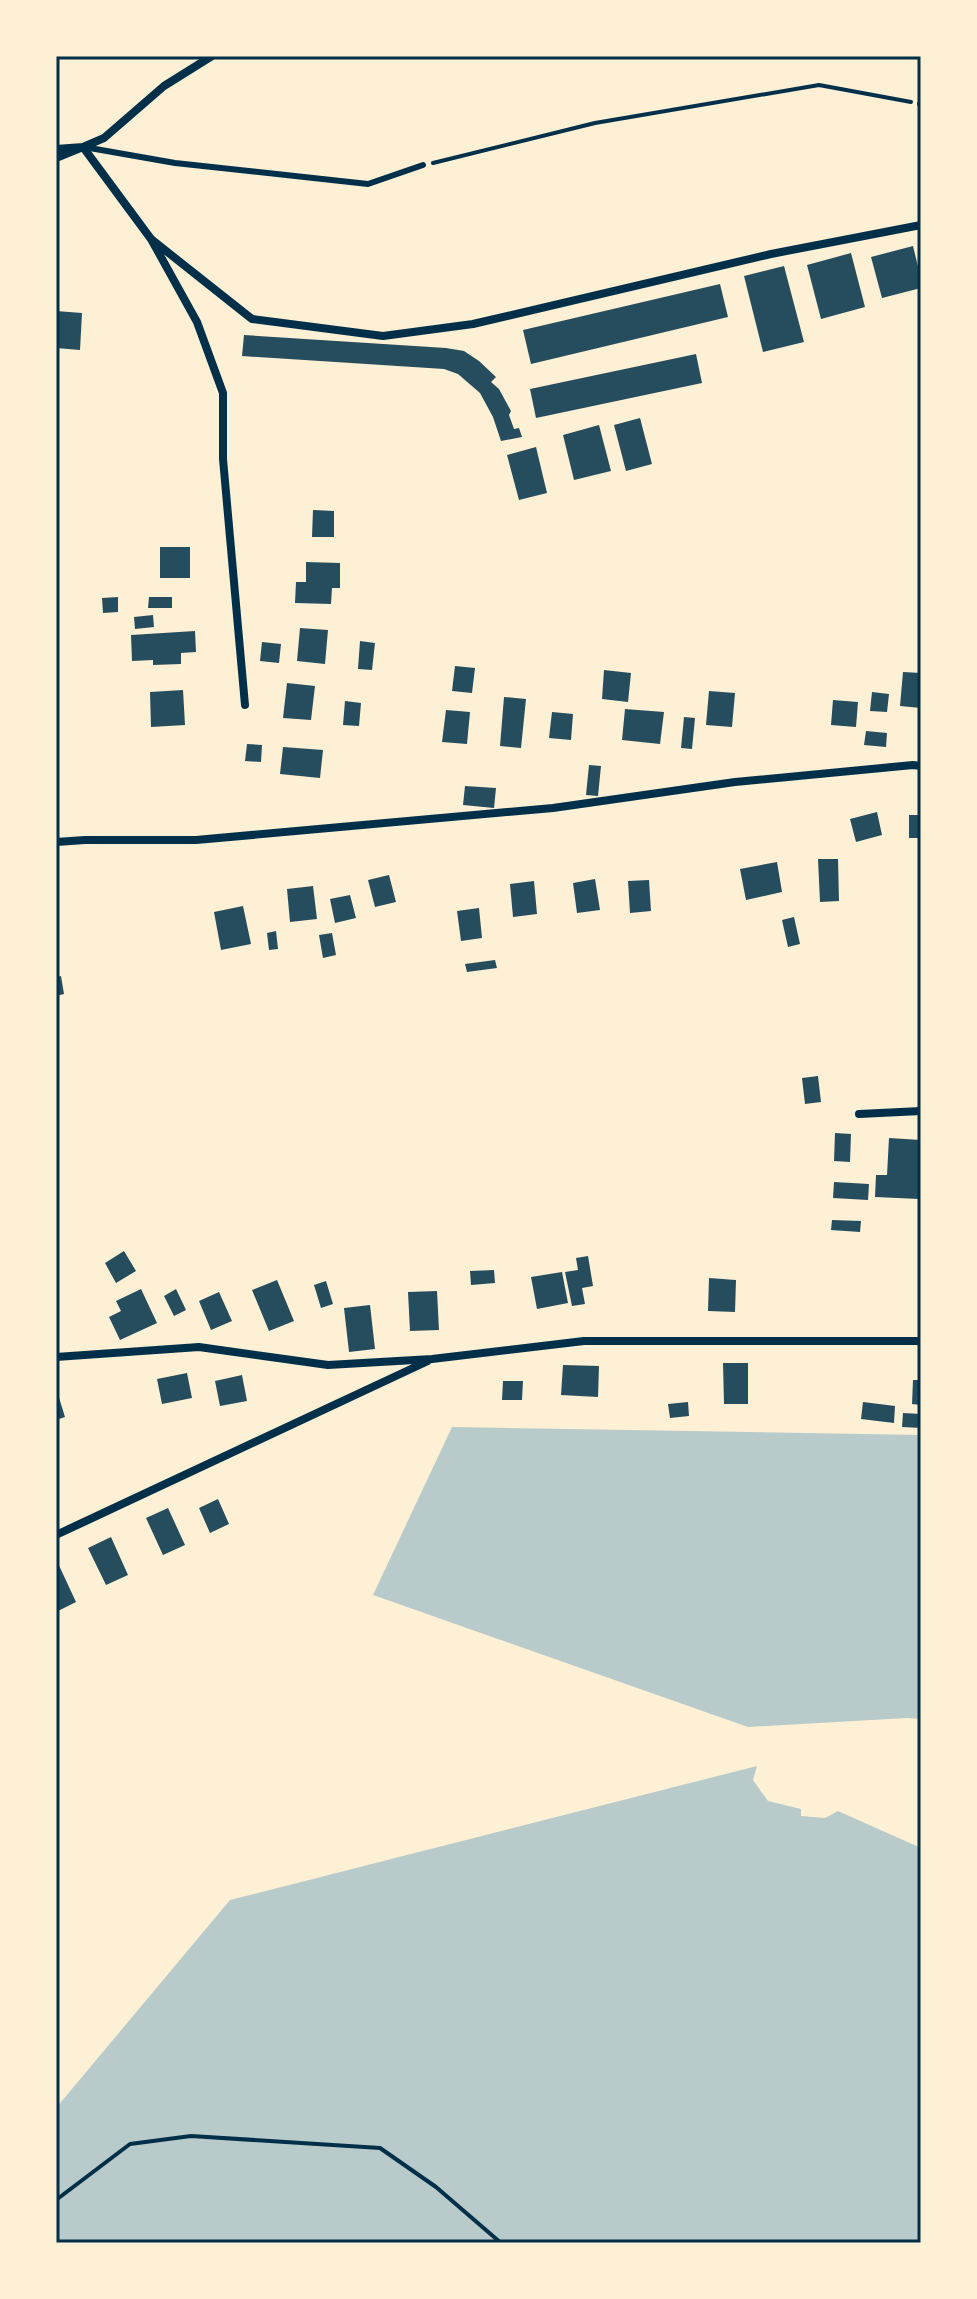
<svg xmlns="http://www.w3.org/2000/svg" width="977" height="2299" font-family="Helvetica,sans-serif">
  <style>
    .green { fill: #b9caca }
    .building { fill: #264d5e }
    .lines { fill: none; stroke-linecap: round; stroke-linejoin: round }
    .path { stroke: #003049; stroke-width: 4 }
    .service { stroke: #003049; stroke-width: 6 }
    .minor { stroke: #003049; stroke-width: 8 }
    .neatline { fill: none; stroke: #003049; stroke-width: 3 }
  </style>
  <rect width="100%" height="100%" fill="#fdf0d5"/>
  <path class="green" d="M452,1427L921,1435V1719L907,1718L748,1727L373,1595Z
    M757,1766L753,1780L768,1801L801,1809V1816L825,1818L838,1811L921,1848V2243H56V2108L230,1900Z"/>
  <path class="building" d="M913,246L921,279V288L882,298L871,257Z
    M851,253L865,307L821,319L807,265Z
    M784,266L804,342L763,352L744,276Z
    M720,284L728,317L531,364L523,330Z
    M56,311L82,313L80,350L56,348Z
    M244,335L446,348L464,351L479,361L496,377L491,382L499,389L511,411L509,415L514,429L519,428L522,437L501,441L493,417L480,393L458,374L444,369L242,356Z
    M696,354L702,383L536,418L530,389Z
    M640,418L652,464L626,471L614,425Z
    M599,425L611,471L574,480L563,435Z
    M536,447L547,493L519,500L507,455Z
    M313,510L334,511V537H312Z
    M160,547H190V578H160Z
    M306,562L340,563V588H332L331,604L295,603L296,582H306Z
    M118,597V612L103,613L102,598Z
    M149,597H172V608H148Z
    M153,615L154,627L135,629L134,617Z
    M300,628L328,630L325,664L297,661Z
    M195,631L196,652L181,653V664L153,665V660L132,661L131,635Z
    M360,641L375,643L372,670L358,669Z
    M262,642L281,644L279,663L260,661Z
    M455,666L475,668L472,693L452,691Z
    M604,670L631,673L628,702L602,699Z
    M903,672L921,673V708L900,706Z
    M287,683L315,686L311,720L283,718Z
    M183,690L185,725L151,727L150,692Z
    M709,691L735,693L732,727L706,725Z
    M872,692L889,694L887,712L870,711Z
    M504,697L526,699L521,748L500,746Z
    M833,700L858,702L856,727L831,725Z
    M345,701L361,703L359,726L343,725Z
    M625,709L664,712L660,744L622,740Z
    M446,710L470,712L467,744L442,742Z
    M552,712L573,714L571,740L549,738Z
    M684,717L695,718L692,749L681,748Z
    M866,731L887,733L886,747L864,745Z
    M247,744L262,745L261,762L245,761Z
    M283,747L323,750L320,778L280,774Z
    M589,765L601,766L598,796L586,795Z
    M465,786L496,788L494,808L463,805Z
    M877,812L882,835L856,842L850,819Z
    M909,815H919L920,838H909Z
    M818,859H838L839,901L820,902Z
    M777,862L782,892L746,900L740,869Z
    M389,875L396,902L375,907L368,880Z
    M595,879L600,910L577,913L573,883Z
    M649,880L651,911L630,913L628,881Z
    M534,881L537,914L513,917L510,884Z
    M313,886L317,919L290,922L287,889Z
    M350,895L356,918L335,923L330,899Z
    M243,906L251,944L221,950L214,912Z
    M479,908L482,938L461,941L457,911Z
    M794,917L800,944L788,947L782,920Z
    M276,931L278,949L269,950L267,933Z
    M332,933L336,955L323,958L319,935Z
    M495,960L497,968L467,972L465,964Z
    M61,976L64,994L56,996V977Z
    M818,1076L821,1102L805,1104L802,1078Z
    M835,1133L851,1134L850,1162L834,1161Z
    M889,1138L921,1140L919,1199L875,1197L876,1175H887Z
    M834,1182L869,1184L868,1200L833,1198Z
    M832,1220L861,1221L860,1232L831,1230Z
    M124,1251L136,1271L116,1283L105,1263Z
    M588,1256L593,1286L582,1288L585,1304L572,1306L565,1272L578,1270L576,1258Z
    M494,1270L495,1283L471,1285L470,1271Z
    M562,1272L568,1303L537,1309L531,1277Z
    M709,1278L736,1280L735,1312L708,1311Z
    M277,1280L294,1321L269,1331L252,1290Z
    M326,1281L333,1304L321,1308L314,1285Z
    M141,1289L157,1323L120,1340L109,1317L121,1311L116,1301Z
    M176,1289L186,1310L174,1316L164,1296Z
    M437,1291L439,1330L410,1331L408,1292Z
    M219,1292L232,1321L211,1330L199,1301Z
    M370,1305L375,1349L349,1352L344,1308Z
    M723,1363H748V1404H724Z
    M563,1365L599,1366L598,1397L561,1395Z
    M187,1373L192,1398L162,1404L157,1379Z
    M242,1375L247,1401L220,1406L215,1381Z
    M913,1380H921V1405L912,1404Z
    M503,1381H523L522,1400H502Z
    M56,1388L65,1417L56,1420Z
    M688,1402L689,1416L670,1418L668,1404Z
    M863,1402L895,1406L894,1423L861,1419Z
    M903,1413L921,1414V1428L902,1427Z
    M218,1499L229,1524L210,1533L199,1508Z
    M168,1508L185,1545L163,1555L146,1518Z
    M111,1537L128,1575L106,1585L88,1548Z
    M56,1559L76,1602L56,1612Z"/>
  <g class="lines">
    <path class="path" d="M433,163L595,123L819,85L911,102
      M56,2200L130,2144L191,2136L380,2148L436,2187L501,2243"/>
    <path class="service" d="M920,104H921
      M84,147L175,163L368,184L423,165"/>
    <path class="minor" d="M56,149L83,147L104,138L164,86L212,56
      M56,158L83,147L151,239L197,322L223,393V459L245,705
      M151,239L252,319L383,336L473,324L771,254L921,225
      M56,842L85,840H196L553,808L735,782L913,765L921,766
      M859,1114L921,1111
      M56,1357L199,1347L328,1365L432,1359L584,1341H921
      M56,1535L428,1361"/>
  </g>
  <rect width="977" height="2299" fill="none" stroke="#fdf0d5" stroke-width="116"/>
  <rect x="58" y="58" width="861" height="2183" class="neatline"/>
</svg>
